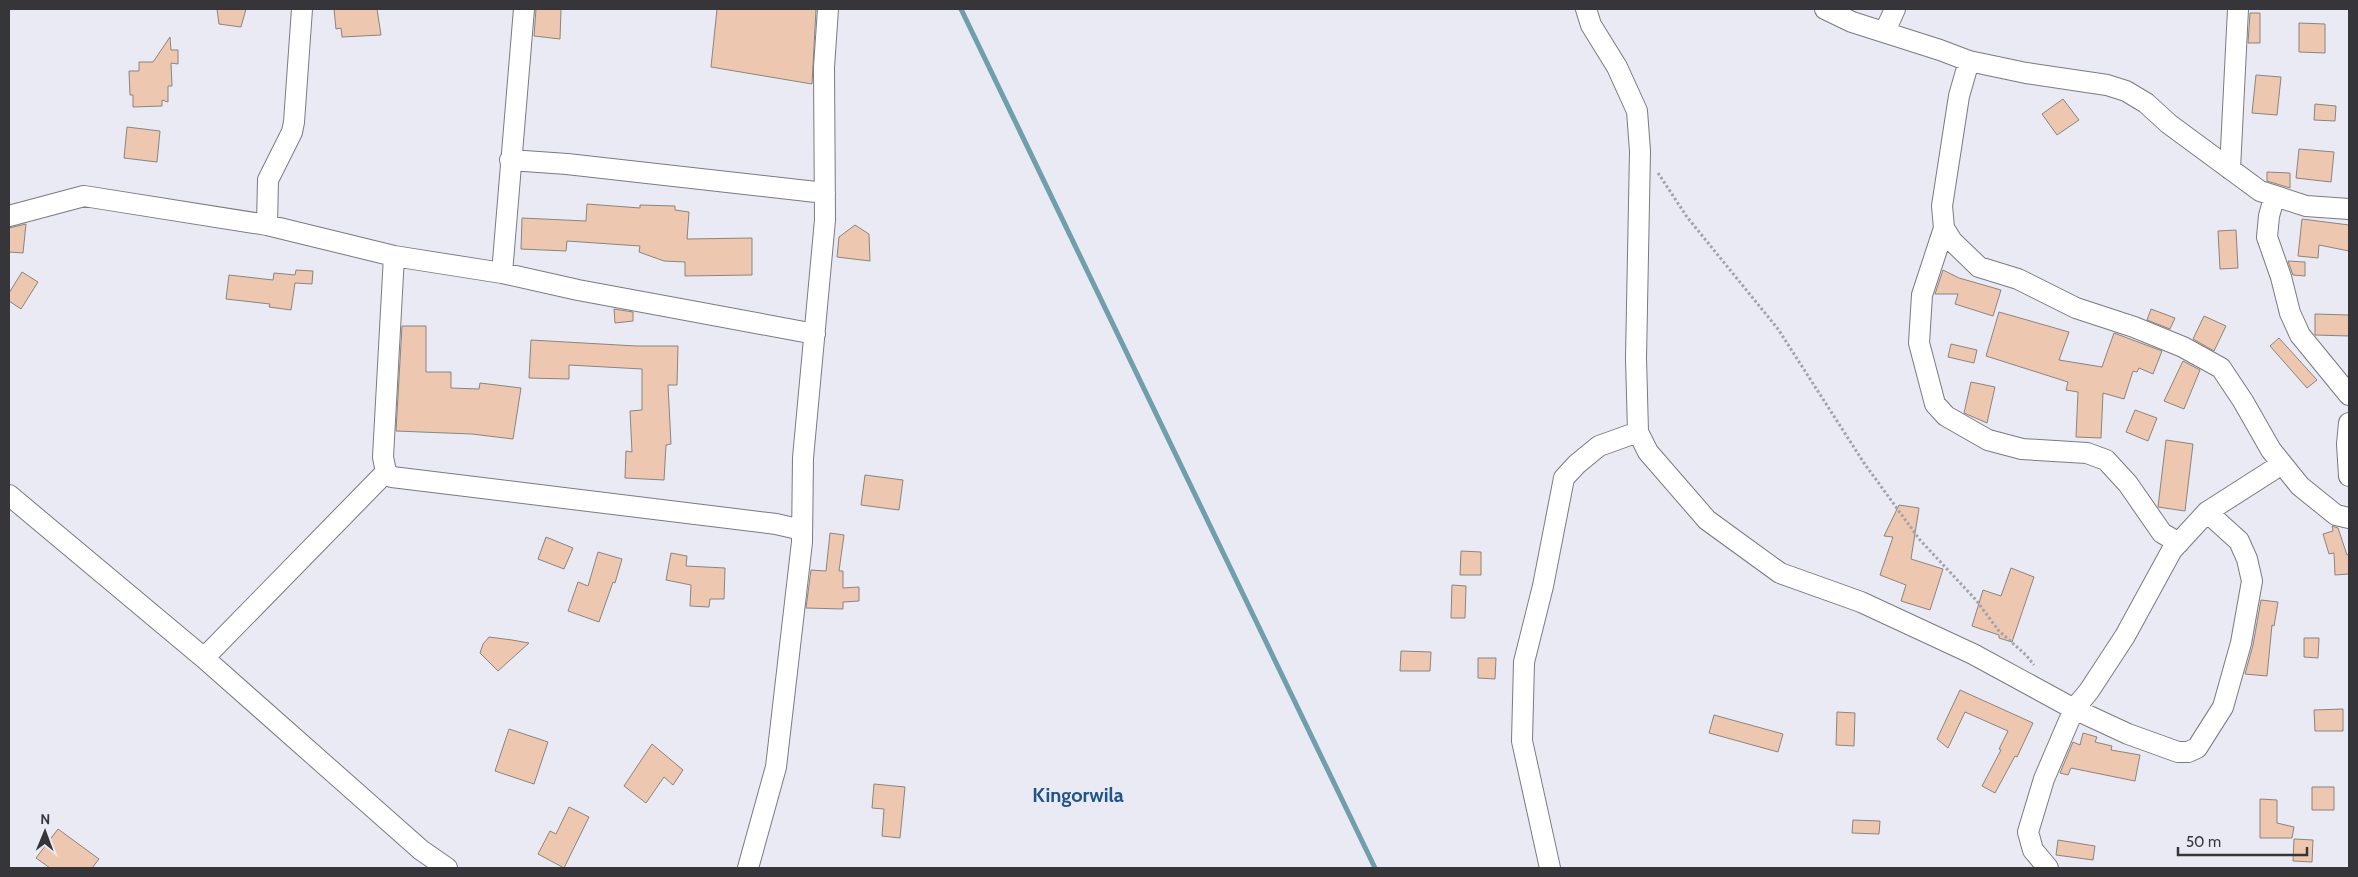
<svg xmlns="http://www.w3.org/2000/svg" width="2358" height="877" font-family="Cabin,sans-serif">
  <style>
    .lines { fill: none; stroke-linecap: round; stroke-linejoin: round }
    .stream { stroke: #6f9eac; stroke-width: 5 }
    .building { fill: #edc7af; stroke: #8c847e }
    .minor-casing { stroke: #7a7a82; stroke-width: 22 }
    .path { stroke: #a2a2a9; stroke-width: 3; stroke-dasharray: 2.5 2.5; stroke-linecap: butt }
    .minor { stroke: #fff; stroke-width: 20 }
    .labels { text-anchor: middle; stroke-width: 4; stroke-linejoin: round; paint-order: stroke }
    .quarter-label { font-size: 20px; font-weight: bold; fill: #215487; stroke: #eaeaf4 }
  </style>
  <rect width="100%" height="100%" fill="#eaeaf4"/>
  <g class="lines">
    <path class="stream" d="M961,9L1375,868"/>
  </g>
  <path class="building" d="M217,9H246L241,27L219,24Z
    M334,9H377L381,35L342,37L341,28L336,29Z
    M536,9H561L560,39L534,36Z
    M717,9H816L812,84L711,67Z
    M2250,13H2260V43H2248Z
    M2299,23L2325,24V53L2299,52Z
    M170,37L171,50H178V64L171,63L172,86H168V102L162,100V106L133,107V95H130L129,71H139V62H153Z
    M2256,75L2281,77L2277,115L2252,113Z
    M2063,99L2079,120L2057,135L2042,114Z
    M2315,104L2336,106L2335,121L2314,120Z
    M127,127L160,131L157,162L124,158Z
    M2299,149L2334,152L2331,182L2296,178Z
    M2267,172L2290,173V188L2267,181Z
    M587,204L640,208V205L675,206V210L689,212L687,239L752,238V275L685,276V262L664,261L639,252L640,246L567,241L566,251L521,249L522,218L586,221Z
    M2302,219L2349,225V251L2319,245L2318,258L2298,256Z
    M26,224L23,253L9,252V228Z
    M855,225L869,234L870,261L837,257L839,237Z
    M2236,230L2238,268L2220,269L2218,231Z
    M2288,261L2305,262V276L2293,275Z
    M296,270L313,271L312,284L295,283L291,310L269,307L270,304L226,299L229,275L273,280L274,273L295,275Z
    M1943,270L1959,278L2001,290L1993,316L1955,304L1958,294H1935Z
    M22,272L38,282L21,309L9,301V293Z
    M614,309L633,312V321L615,323Z
    M2151,309L2175,318L2170,329L2147,320Z
    M1999,312L2069,332L2059,360L2102,367L2114,333L2162,351L2153,374L2139,368L2137,372L2133,371L2124,399L2103,393L2101,438L2076,437L2078,392L2066,390L2068,382L1986,356Z
    M2315,314L2349,315V336L2315,335Z
    M2204,316L2226,326L2214,351L2193,339Z
    M402,326H426V372H451V388L479,389L480,383L521,388L513,439L472,434L396,431Z
    M2279,338L2317,380L2307,388L2270,346Z
    M531,340L636,346H678L677,385H668L671,444L666,445L664,480L625,478L626,451L632,452L630,411L642,410V369L569,365V379L529,378Z
    M1951,344L1977,350L1974,363L1948,357Z
    M2183,361L2200,370L2184,409L2164,401Z
    M1971,382L1995,387L1987,423L1964,413Z
    M2135,410L2157,418L2148,441L2126,432Z
    M2166,440L2193,444L2185,511L2158,507Z
    M865,475L903,480L899,510L861,505Z
    M1899,505L1919,508L1911,559L1943,569L1930,610L1901,601L1906,585L1880,575L1893,537L1884,536Z
    M2332,526L2338,528L2347,555L2349,554V574L2335,575L2334,553L2329,554L2323,534L2333,531Z
    M830,533L844,535L839,571H843V588L859,587V601L843,602V609L806,608L811,570L826,571Z
    M546,537L573,548L564,569L538,559Z
    M1461,551L1481,552V575H1460Z
    M598,552L622,559L615,583L613,582L599,622L568,611L578,582L588,586Z
    M671,553L687,556L686,566L725,568L724,599H710L709,607L690,606L691,585L666,580Z
    M2011,568L2034,577L2012,642L1999,638V635L1972,626L1983,590L2001,596Z
    M1452,585L1466,586L1465,618H1451Z
    M2261,600L2278,602L2274,626L2272,625L2267,676L2245,674L2253,645Z
    M489,637L512,640L529,643L498,671L480,653L483,644Z
    M2304,638H2319L2318,658L2304,657Z
    M1401,651L1431,652L1430,671H1400Z
    M1478,658H1496L1495,679L1478,678Z
    M1960,690L2033,723L2017,757L2015,756L1995,793L1982,786L2001,750L1999,749L2008,731L1965,712L1948,748L1937,739Z
    M2343,709V731H2315L2314,710Z
    M1837,712L1855,713L1854,746L1836,745Z
    M1714,715L1783,734L1778,752L1709,733Z
    M509,729L548,742L534,784L495,771Z
    M2083,733L2097,737L2095,742L2112,746L2111,750L2140,755L2135,781L2071,768L2068,775L2060,773L2073,742L2080,745Z
    M652,744L683,770L673,785L664,777L646,803L624,786Z
    M874,784L905,787L900,838L882,836L884,809L872,808Z
    M2312,787H2334V810H2312Z
    M2260,799L2277,800V823L2294,827L2292,838H2260Z
    M569,807L589,817L564,868L538,854L550,831L556,834Z
    M1853,820L1880,821L1879,834L1852,833Z
    M58,829L99,859L92,868H50L36,858Z
    M2294,839L2313,840L2312,862L2293,861Z
    M2058,840L2095,846L2093,860L2056,855Z"/>
  <g class="lines">
    <g class="minor-casing">
      <path id="minor" d="M1586,9L1591,25L1617,67L1637,111L1640,151L1636,358L1638,432L1648,452L1707,520L1780,573L1861,602L1973,654L2074,709L2128,734L2178,752H2188L2197,748L2223,707L2241,643L2252,581L2247,559L2239,541L2207,512
        M1825,9L1852,22L1940,50L1969,61L2026,73L2107,85L2126,91L2146,103L2169,124L2260,191L2306,206L2349,209
        M1885,31L1895,9
        M1969,61L1959,96L1942,206L1944,228L1952,241L1979,267L2018,279L2076,308L2134,327L2183,347L2221,368L2243,401L2271,450L2300,486L2336,515L2349,518
        M510,160L567,164L825,193
        M2230,169L2238,9
        M2274,198L2269,216L2267,237L2281,277L2290,313L2300,335L2349,395
        M9,216L84,196L267,225L394,256L502,273L578,290L815,334
        M267,225L268,180L292,132L294,122L302,9
        M1944,228L1922,295L1919,343L1935,404L1946,416L1988,440L2022,449L2087,453L2106,460L2128,484L2162,533L2179,543
        M394,256L383,457L386,472L392,477L776,524L802,530
        M502,273L524,9
        M2349,423L2347,444L2349,476
        M9,495L204,658L421,850L447,868
        M204,658L386,472
        M748,868L776,767L802,542L803,458L825,220L824,67L828,9
        M1550,868L1522,741L1524,662L1543,586L1564,478L1577,464L1599,446L1638,432
        M2048,868L2033,850L2028,832L2044,779L2074,709L2089,691L2125,636L2172,550L2207,512L2282,464"/>
    </g>
    <path class="path" d="M1658,173L1687,217L1778,329L1864,463L1920,540L1976,600L1999,631L2026,655L2034,665"/>
    <use href="#minor" class="minor"/>
  </g>
  <g class="labels">
    <g class="quarter-label">
      <text x="1078" y="802">Kingorwila</text>
    </g>
  </g>
  <rect width="2358" height="877" fill="none" stroke="#36363a" stroke-width="20"/>
  <g transform="translate(45 832) rotate(1)" stroke="#eaeaf4" stroke-width="4" paint-order="stroke">
  <path d="M0-4L9 19L0 12L-9 19Z" fill="#36363a"/>
  <text y="-8" font-size="14" font-weight="bold" text-anchor="middle" fill="#36363a">N</text>
  </g>
  <path d="M2178 847v8h129v-8" fill="none" stroke="#36363a" stroke-width="2.5"/>
  <text x="2186" y="847" font-size="15" fill="#36363a" stroke="#eaeaf4" stroke-width="4" paint-order="stroke">50 m</text>
</svg>
